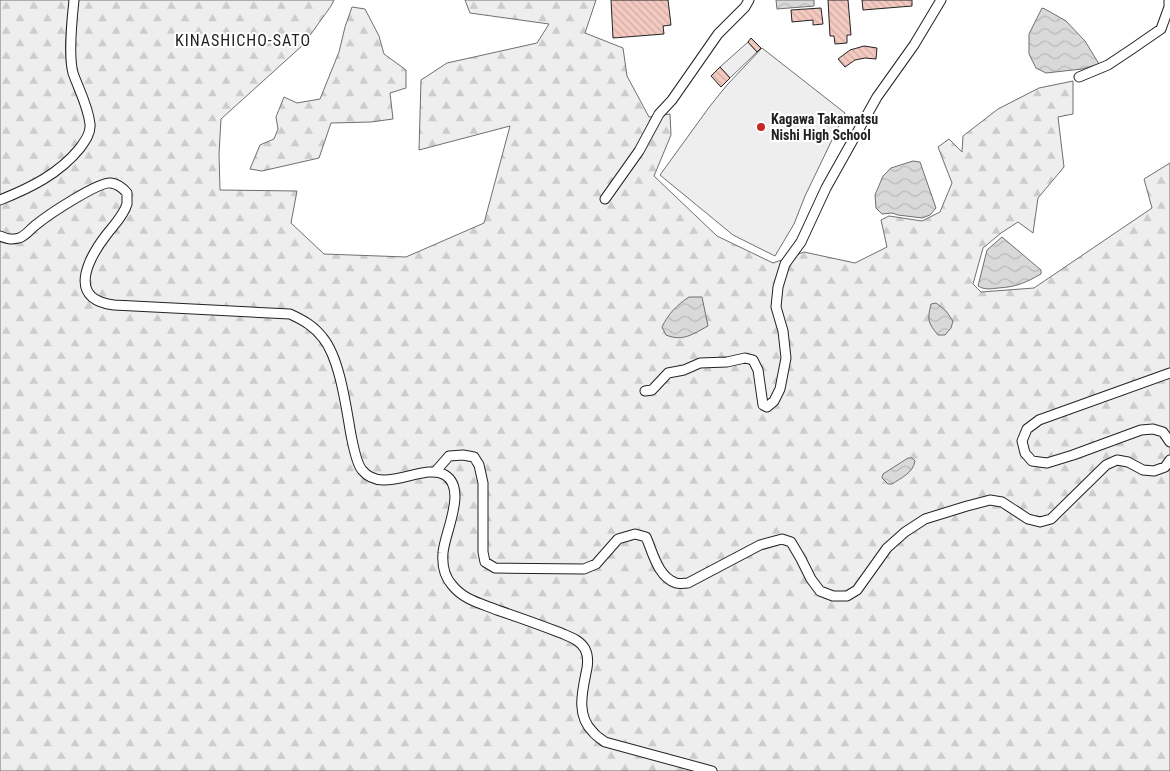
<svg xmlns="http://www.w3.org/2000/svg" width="1170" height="771" font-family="'Roboto Condensed',sans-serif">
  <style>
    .forest { fill: url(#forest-firs); stroke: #6f6f6f }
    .park { fill: #eee; stroke: #6f6f6f }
    .water { fill: url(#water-waves); stroke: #6f6f6f }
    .building { fill: url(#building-back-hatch); stroke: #222 }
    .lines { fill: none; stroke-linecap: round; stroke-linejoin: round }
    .street-casing { stroke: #222; stroke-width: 11 }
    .street { stroke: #fff; stroke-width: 9 }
    .poi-dot { fill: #c62828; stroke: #fff; stroke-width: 2 }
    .labels { text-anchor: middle; stroke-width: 4; stroke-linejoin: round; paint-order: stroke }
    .poi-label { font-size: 14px; font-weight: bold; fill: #222; stroke: #fff; text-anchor: start }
    .quarter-label { font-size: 16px; letter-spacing: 1px; fill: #222; stroke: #fff }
  </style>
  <defs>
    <pattern id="forest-firs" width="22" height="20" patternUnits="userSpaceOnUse" patternTransform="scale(1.25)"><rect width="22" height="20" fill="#eee"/><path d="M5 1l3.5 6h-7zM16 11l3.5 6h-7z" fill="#ccc"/></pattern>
    <pattern id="water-waves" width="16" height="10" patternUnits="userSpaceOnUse" patternTransform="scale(1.25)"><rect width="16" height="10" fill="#d9d9d9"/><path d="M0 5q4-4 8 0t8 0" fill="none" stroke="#bababa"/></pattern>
    <pattern id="building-back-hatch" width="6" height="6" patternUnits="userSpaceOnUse" patternTransform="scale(1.25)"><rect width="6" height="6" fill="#f3c9c0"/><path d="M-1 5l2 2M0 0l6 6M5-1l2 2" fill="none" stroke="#d0aca5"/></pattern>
  </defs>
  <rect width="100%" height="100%" fill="#fff"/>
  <path class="forest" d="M0,0H334L331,6L303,45L221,119L219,154L220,190L297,191L291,223L324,254L406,257L484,223L510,126L419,150L421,80L447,63L537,43L549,24L470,13L465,0H596L585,33L623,48L627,76L649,117L670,114L671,135L654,176L717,236L773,263L804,252L855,263L887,247L881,220L889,216L922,221L940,212L952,183L938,147L949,139L962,152L963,136L998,109L1039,88L1073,81V114L1058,117L1064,167L1038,198L1033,233L1018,222L1001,233L983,248L973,284L981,292L1034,288L1152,208L1144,179L1170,163V771H0Z
    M352,7L365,9L379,36L384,54L406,70V88L390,93L393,119L371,122L331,123L319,158L262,171L250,169L260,145L274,139L278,129L276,117L284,97L297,103L320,99L339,52L345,27Z"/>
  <path class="park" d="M748,42L757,52L730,78L720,67Z
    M762,48L845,113L805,196L794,224L775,256L733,235L660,175L710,106L727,85Z"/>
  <path class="water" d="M776,0H814V6L777,9Z
    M1042,8L1045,9L1066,21L1085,41L1099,64L1082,69L1046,73L1036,68L1029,54V34Z
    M913,161L920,162L936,208L930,215L922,218L898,215L892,213L882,214L876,208L875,195L883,176L891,168Z
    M1002,237L1041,270V274C1025,283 1016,287 998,288C990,289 985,290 978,286L987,250Z
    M689,297H702L708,326C693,334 683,342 666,335L662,327C668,314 677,305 689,297Z
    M936,303L946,311L953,321L951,328L945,335H938C928,323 927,320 931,304Z
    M908,458H912L915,461C913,473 901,478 892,484H888L882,478L883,474Z"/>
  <path class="building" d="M611,0H668L671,25L663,26L664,34L613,38Z
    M828,0H848L851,35H847V43L835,44L834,36H830Z
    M862,0H912V6L863,10Z
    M821,8L823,24L813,25V20L792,22L791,10Z
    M751,38L761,48L757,52L748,42Z
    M864,46L877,48L876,59L865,58L855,60L845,67L838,59L850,50Z
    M720,67L730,78L721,87L711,76Z"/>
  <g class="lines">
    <g class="street-casing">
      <path id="street" d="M1079,77L1108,65L1132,49L1161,29L1169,7V0
        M605,199L639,151L659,114L672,100L718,34L745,7L749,0
        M0,200C30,188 59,174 80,148C85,141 91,133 90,124C88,106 79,90 73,73C68,55 72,19 74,0
        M0,236C7,239 11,240 19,238C26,236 31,228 37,224C48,215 99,181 111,183C118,184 122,187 127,193C127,196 127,201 127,204C124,215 114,225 107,234C96,248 74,281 92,297C98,302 106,304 114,305L290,314C303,320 314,326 323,338C340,359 346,407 351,435C353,444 356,463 362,470C383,496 423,462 445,475C468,489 444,534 443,553C442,565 444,576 452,585C464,600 480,603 497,610C518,617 540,625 561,633C570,637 580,640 585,649C588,655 588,662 587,668C583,689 575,715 593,732C596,736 601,739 605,742L712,771
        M1170,373L1039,420L1027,429L1022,441L1025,453L1032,461L1047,463L1073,455L1141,430L1153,429L1163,432L1170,442
        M645,391L652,390L668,373L684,370L700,363L727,362L745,358L753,360L758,370L763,405L767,407L774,401L780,389L786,358L783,331L776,307L778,287L785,264L801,242L826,188L877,97L914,45L941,0
        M435,472L449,456L463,455L474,457L479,465L483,483V552L485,562L495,568L584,569L596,564L618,539L635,534L646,537C653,553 658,577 676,583C680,584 684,583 688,583L760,545L782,539L791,542L801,559L811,579L820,591L833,596H847L857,590L887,548L905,532L925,519L967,506L990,500L1002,502L1028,519L1040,522L1051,519L1106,465L1117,460L1128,462L1143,470L1154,471L1165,467L1170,460"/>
    </g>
    <use href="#street" class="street"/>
  </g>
  <circle class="poi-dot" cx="761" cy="127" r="5"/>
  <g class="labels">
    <g class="poi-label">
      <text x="771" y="124">Kagawa Takamatsu<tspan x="771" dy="16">Nishi High School</tspan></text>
    </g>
    <g class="quarter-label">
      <text x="243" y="46">KINASHICHO-SATO</text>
    </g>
  </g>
</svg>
